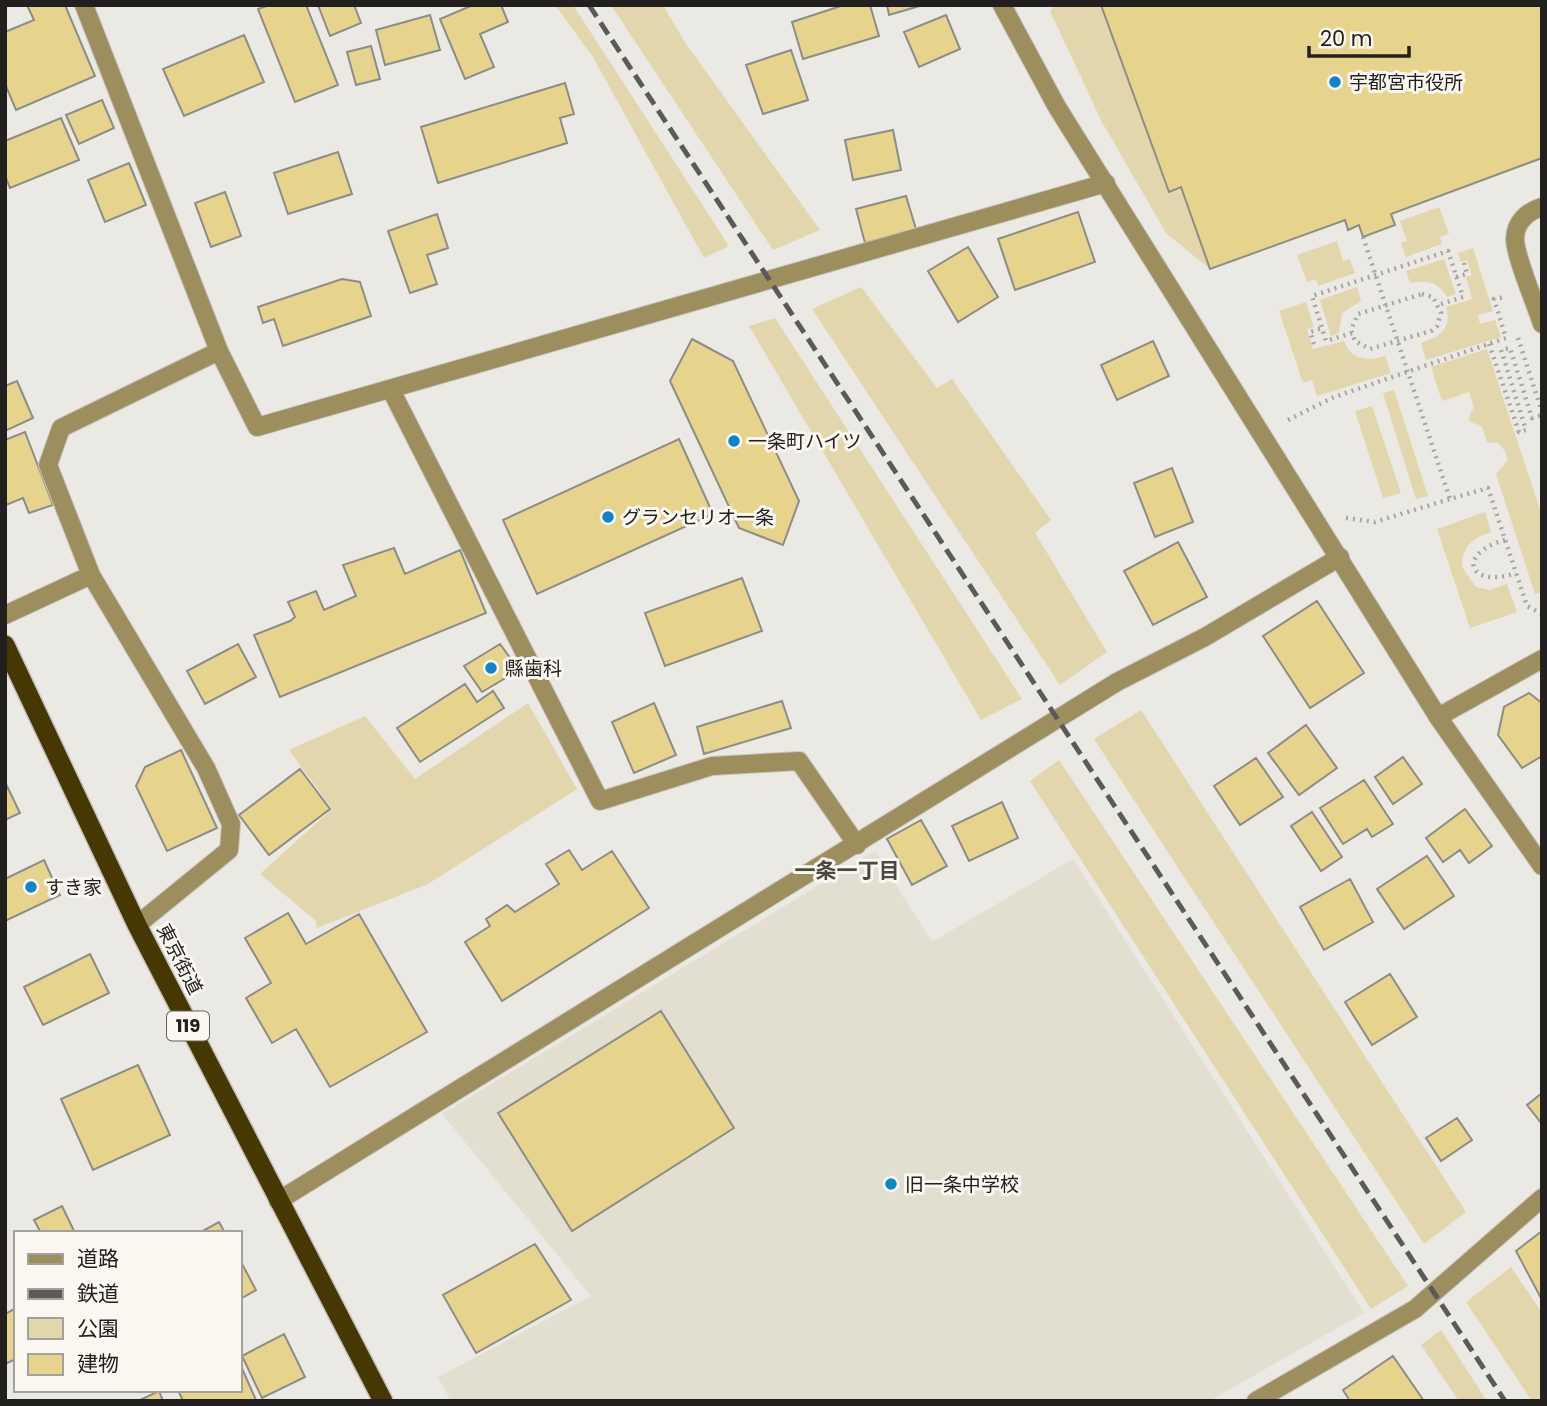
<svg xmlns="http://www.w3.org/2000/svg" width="1547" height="1406" font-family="Poppins,'Noto Sans JP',sans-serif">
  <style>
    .built { fill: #e2ded0 }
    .green { fill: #e1d6ac }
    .building { fill: #e7d48c; stroke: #8d8c86; stroke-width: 2 }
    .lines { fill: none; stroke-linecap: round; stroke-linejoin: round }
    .service-casing { stroke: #c7c5c0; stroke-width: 20 }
    .minor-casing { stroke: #c7c5c0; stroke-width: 20 }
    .tertiary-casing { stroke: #c7c5c0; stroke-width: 20 }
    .trunk-casing { stroke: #c7c5c0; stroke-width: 22 }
    .path { stroke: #a8a6a2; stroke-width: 4.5; stroke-dasharray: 2 5; stroke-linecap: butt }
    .service { stroke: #9c8e5d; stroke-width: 18 }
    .minor { stroke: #9c8e5d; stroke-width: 18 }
    .tertiary { stroke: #9c8e5d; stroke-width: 18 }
    .trunk { stroke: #453802; stroke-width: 19 }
    .rail { stroke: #5b5a57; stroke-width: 5; stroke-dasharray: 14 7; stroke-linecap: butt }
    .poi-dot { fill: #0e84cd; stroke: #f9f7f0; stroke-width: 2.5 }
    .labels { text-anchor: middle; stroke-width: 6; stroke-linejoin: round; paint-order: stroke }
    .shield { fill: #f9f7f0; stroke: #62605d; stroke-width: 2 }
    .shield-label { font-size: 18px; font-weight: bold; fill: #21201e }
    .poi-label { font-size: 19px; fill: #21201e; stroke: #f9f7f0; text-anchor: start }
    .street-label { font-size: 19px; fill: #21201e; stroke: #f9f7f0 }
    .neighbourhood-label { font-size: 21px; font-weight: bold; fill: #494842; stroke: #f9f7f0 }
  </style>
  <rect width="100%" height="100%" fill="#ebe9e3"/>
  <path class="built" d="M875,851L932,942L1073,859L1364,1313L1209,1401H451L438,1377L591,1296L442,1114Z"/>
  <path class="green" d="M555,5H573L729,246L704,258L593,57Z
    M611,5H663L684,41L820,230L773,250Z
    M1056,5H1101L1168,192L1181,187L1210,269L1166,233L1102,122L1050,11Z
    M1439,207L1449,234L1440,237L1442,244L1406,257L1401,243L1407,241L1400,221Z
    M1337,241L1343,261L1350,259L1355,273L1318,286L1316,279L1307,282L1297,255Z
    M1473,248L1493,311L1478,315L1480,324L1495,320L1501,337L1426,360L1421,343C1439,337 1453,328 1446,307L1472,299L1466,277L1472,275L1467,260L1461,262L1458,253Z
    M1444,259L1456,294L1447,297C1438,281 1426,280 1410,283L1406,271Z
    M861,287L937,388L952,379L1051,520L1035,533L1107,652L1060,685L812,309Z
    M1357,287L1361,301L1342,313L1339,333L1331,336L1320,300Z
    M1306,302L1314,327L1307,329L1313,349L1344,341C1351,361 1368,361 1385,356L1391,373L1317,396L1312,380L1303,383L1279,311Z
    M775,318L1022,699L981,720L749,326Z
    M1487,349L1542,516V592L1535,594L1496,474L1508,460L1505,451L1498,443L1487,442L1482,426L1470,422L1469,417L1474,407L1469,392L1442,401L1431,367Z
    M1394,390L1428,496L1416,499L1383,393Z
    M1372,406L1401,493L1383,498L1355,411Z
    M1485,512L1491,532C1472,538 1462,547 1462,567L1476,587L1489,590L1507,584L1517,612L1470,628L1437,529Z
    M528,703L577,789L428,884L317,928L316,921L260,874L332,809L289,750L365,716L415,779Z
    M1141,710L1466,1212L1424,1244L1094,739Z
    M1059,760L1408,1286L1371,1309L1030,781Z
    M1511,1267L1542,1313V1401H1532L1466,1302Z
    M1441,1330L1487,1401H1459L1421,1345Z"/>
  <path class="building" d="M27,5H65L95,76L16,110L5,84V32L34,20Z
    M269,5H306L338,85L295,102L258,9Z
    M318,5H354L361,23L330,36Z
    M473,5H501L508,22L480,34L494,67L465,79L440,19Z
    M844,5H870L879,36L803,59L792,22Z
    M887,5H923L889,15Z
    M1101,5H1542V158L1391,214L1395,225L1363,237L1359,225L1348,230L1345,220L1210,269L1181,187L1169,192Z
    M430,15L440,50L385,65L376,30Z
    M946,15L960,49L919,67L904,32Z
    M244,35L264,82L184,116L163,69Z
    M371,46L380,79L356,85L347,52Z
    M791,50L808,100L763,114L746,65Z
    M565,83L574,114L560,118L567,143L438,183L421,127Z
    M102,100L114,128L79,144L66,115Z
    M61,118L79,160L10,188L5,176V141Z
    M893,130L901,170L853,180L845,140Z
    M338,152L352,194L288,214L274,173Z
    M129,163L146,205L105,222L88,180Z
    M225,192L241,236L211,247L195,203Z
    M906,196L916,229L865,243L856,209Z
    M1078,212L1095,262L1015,290L998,239Z
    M437,214L448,248L427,255L437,284L410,293L388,231Z
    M968,247L998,297L958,322L928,271Z
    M342,279L360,282L371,316L283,346L274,319L263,323L258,307Z
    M692,339L733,361L799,501L783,545L739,528L670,381Z
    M1153,341L1169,376L1117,400L1101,365Z
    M17,381L33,418L5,431V386Z
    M25,432L53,505L29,513L23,498L6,505L5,502V440Z
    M679,439L713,514L537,594L503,520Z
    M1172,468L1193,522L1155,537L1134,483Z
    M1178,542L1207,597L1153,625L1124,571Z
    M394,548L405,574L460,550L486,613L280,697L254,635L290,621L295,617L288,602L316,591L324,610L356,596L343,565Z
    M742,578L762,631L665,666L645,613Z
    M1317,601L1364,673L1310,708L1263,636Z
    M238,644L256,677L205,704L187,671Z
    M500,644L519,670L482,692L464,666Z
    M465,684L477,702L493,691L504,708L420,762L397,728Z
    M1529,693L1542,703V756L1522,768L1498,735L1504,707Z
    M782,701L791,728L704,754L697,727Z
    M654,703L676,755L634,773L612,722Z
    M1306,725L1337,768L1299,795L1268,753Z
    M181,750L217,828L167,851L136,786L145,767Z
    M1403,757L1422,784L1393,804L1375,777Z
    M1256,758L1283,797L1240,825L1214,786Z
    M300,769L330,809L269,855L239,815Z
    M1364,780L1393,824L1372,837L1367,829L1343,844L1320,808Z
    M5,782L20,813L5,820Z
    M1002,802L1018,838L969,861L952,826Z
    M1465,809L1492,846L1469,863L1460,850L1443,862L1426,838Z
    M1312,812L1342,857L1321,871L1291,826Z
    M921,820L947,866L912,885L887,839Z
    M569,850L582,870L612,851L649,908L502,1001L465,942L490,926L486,919L507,905L515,912L559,884L546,864Z
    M1427,856L1454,896L1404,929L1377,889Z
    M44,860L60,895L5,921V879Z
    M1350,879L1373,922L1324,950L1300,907Z
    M288,913L306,944L359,914L427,1032L330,1087L296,1029L272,1043L246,998L271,983L245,938Z
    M90,954L109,993L43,1025L24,987Z
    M1390,974L1417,1017L1372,1045L1345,1002Z
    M661,1011L734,1128L572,1231L498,1113Z
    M138,1065L170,1135L93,1170L61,1099Z
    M1542,1093V1124L1527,1105Z
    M1457,1118L1472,1140L1441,1161L1426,1138Z
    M62,1206L75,1233H41L34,1220Z
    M219,1222L225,1233H199Z
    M1542,1231V1300L1516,1251Z
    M535,1244L571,1300L476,1353L443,1295Z
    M240,1260L256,1290L240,1299Z
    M16,1308V1359L5,1364V1314Z
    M284,1334L305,1377L262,1398L242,1356Z
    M1393,1356L1424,1401H1350L1343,1390Z
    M240,1364L256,1400L183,1401L178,1390H240Z
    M159,1391L163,1401H138Z"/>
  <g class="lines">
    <g class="service-casing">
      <path id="service" d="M1542,207C1528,211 1515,222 1515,239C1515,256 1536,305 1542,324"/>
    </g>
    <g class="minor-casing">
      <path id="minor" d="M84,5L219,351L257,427L1106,183
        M391,390L600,801L712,766L799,761L857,845
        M91,575L206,768L231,824L229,850L137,925
        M5,615L91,575L48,465L61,428L219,351
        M1438,717L1542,659
        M278,1201L1117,682L1205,637L1340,557"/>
    </g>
    <g class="tertiary-casing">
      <path id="tertiary" d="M1002,5L1057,107L1438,717L1542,866
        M1256,1401L1415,1309L1542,1198"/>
    </g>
    <g class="trunk-casing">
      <path id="trunk" d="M5,645L137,925L383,1401"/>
    </g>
    <path class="path" d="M1363,237L1450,499L1488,488L1527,606L1542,614
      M1456,277L1467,274L1464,263
      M1422,294L1433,297L1441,313L1437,326L1431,331L1370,349L1355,341L1351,330L1358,314Z
      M1352,333L1326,341L1312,296L1448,251L1463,297L1438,305
      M1518,338L1542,412
      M1314,344L1310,332L1322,328
      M1489,344L1519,432L1526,430L1501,350L1510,348L1532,418L1542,415
      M1288,420L1334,397L1506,338L1494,299L1505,297
      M1346,518L1375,522L1450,499
      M1505,540C1455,554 1469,589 1516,573"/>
    <use href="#service" class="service"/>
    <use href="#minor" class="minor"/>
    <use href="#tertiary" class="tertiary"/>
    <use href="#trunk" class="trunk"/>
    <path class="rail" d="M589,5L1505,1401"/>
  </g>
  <g class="poi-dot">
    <circle cx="1335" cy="82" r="7"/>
    <circle cx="734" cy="441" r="7"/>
    <circle cx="608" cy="517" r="7"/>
    <circle cx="491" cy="668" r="7"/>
    <circle cx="31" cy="887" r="7"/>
    <circle cx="891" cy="1184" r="7"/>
  </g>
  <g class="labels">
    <rect class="shield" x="167" y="1011.5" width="42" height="29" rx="5"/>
    <g class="shield-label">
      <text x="188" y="1032">119</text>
    </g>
    <g class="poi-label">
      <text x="1349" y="89">宇都宮市役所</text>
      <text x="748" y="448">一条町ハイツ</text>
      <text x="622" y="524">グランセリオ一条</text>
      <text x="505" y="675">縣歯科</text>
      <text x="45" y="894">すき家</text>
      <text x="905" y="1191">旧一条中学校</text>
    </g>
    <g class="street-label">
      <text transform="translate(180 959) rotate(63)" y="7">東京街道</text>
    </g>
    <g class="neighbourhood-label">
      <text x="847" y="878">一条一丁目</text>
    </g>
  </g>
  <rect width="1547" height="1406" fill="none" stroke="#21201e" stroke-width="14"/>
  <rect x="14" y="1231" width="228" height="161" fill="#f9f7f0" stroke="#a3a19c" stroke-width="2"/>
  <rect x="28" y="1254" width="35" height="10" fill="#9c8e5d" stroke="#a3a19c" stroke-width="2"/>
  <text x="77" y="1266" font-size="21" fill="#21201e">道路</text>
  <rect x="28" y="1289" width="35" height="10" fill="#5b5a57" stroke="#a3a19c" stroke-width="2"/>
  <text x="77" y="1301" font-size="21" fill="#21201e">鉄道</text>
  <rect x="28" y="1318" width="35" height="21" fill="#e1d6ac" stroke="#a3a19c" stroke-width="2"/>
  <text x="77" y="1336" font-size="21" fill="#21201e">公園</text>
  <rect x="28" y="1354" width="35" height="21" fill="#e7d48c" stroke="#a3a19c" stroke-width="2"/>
  <text x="77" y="1371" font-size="21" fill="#21201e">建物</text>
  <path d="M1309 46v10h100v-10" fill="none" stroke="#21201e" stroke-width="3.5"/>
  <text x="1320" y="46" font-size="21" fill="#21201e" stroke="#f9f7f0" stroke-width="5" paint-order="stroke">20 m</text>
</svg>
